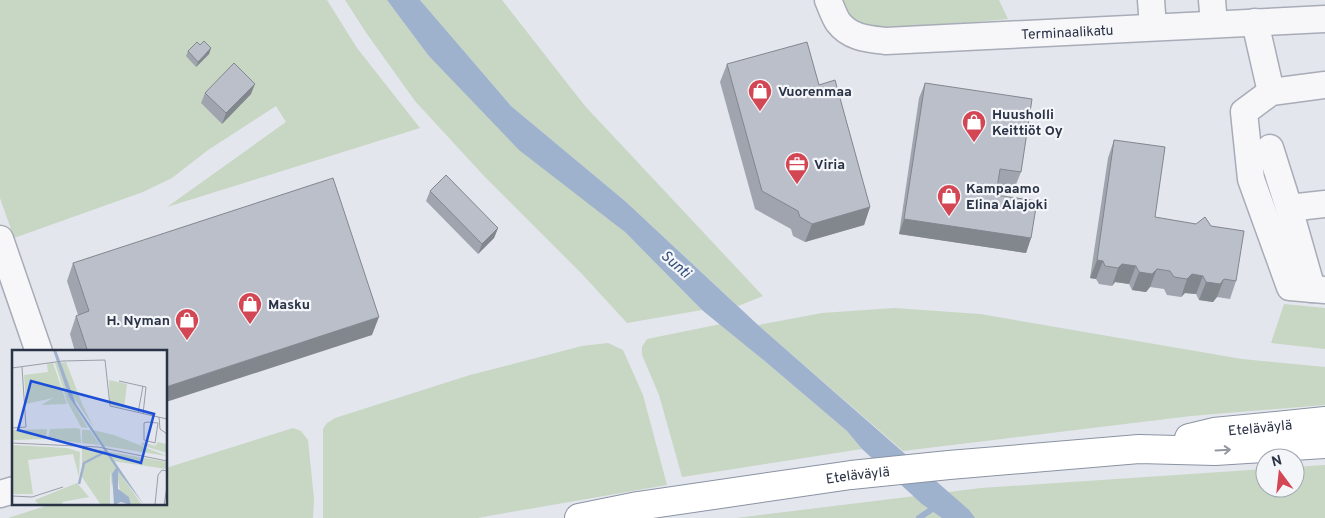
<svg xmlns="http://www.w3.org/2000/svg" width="1325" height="518" font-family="Overpass,sans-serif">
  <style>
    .green { fill: #c8d6c4 }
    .water { fill: #9eb2cd }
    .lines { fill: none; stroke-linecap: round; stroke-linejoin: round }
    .stream { stroke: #9eb2cd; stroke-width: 6 }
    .minor-casing { stroke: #a8acb7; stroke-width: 29 }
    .highway-casing { stroke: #8a93a3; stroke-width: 30 }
    .minor { stroke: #f7f7fa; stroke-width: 26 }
    .highway { stroke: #fff; stroke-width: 28 }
    .wall { fill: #a0a4ae }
    .shaded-wall { fill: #82868d }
    .building { fill: #babfca; stroke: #82868d }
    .oneway { stroke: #9498a2 }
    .labels { text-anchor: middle; stroke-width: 4.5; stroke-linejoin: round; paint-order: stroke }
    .street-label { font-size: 14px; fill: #2a3245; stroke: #f3f5f9 }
    .poi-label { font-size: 14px; font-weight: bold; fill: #2a3245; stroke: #f3f5f9; text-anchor: start }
    .water-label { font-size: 15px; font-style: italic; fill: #334f7b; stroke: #f3f5f9 }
    .inset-river { fill: none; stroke: #9eb2cd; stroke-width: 2.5 }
    .inset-road { fill: none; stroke: #999ea9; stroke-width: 1 }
    .view { fill: #1d4ed8; fill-opacity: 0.15; stroke: #1d4ed8; stroke-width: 2.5 }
    .inset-edge { fill: none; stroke: #2a3245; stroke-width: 2.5 }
  </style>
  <rect width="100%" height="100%" fill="#e3e6ec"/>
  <path class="green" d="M0,0H327L357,48L420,128L167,207L286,122L276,106L208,150L172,178L143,192L14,238L0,198Z
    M345,0H387L428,55L625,232L702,310L627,323L582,274L484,176L415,101L367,34Z
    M420,0H502L585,106L763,296L738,306L625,201L511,106Z
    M841,0H999L1008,19L921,27L886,29L862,24L851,17Z
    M1284,304L1325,308V349L1271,343Z
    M894,308L980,314L1242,359L1325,367V405L1191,416L903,451L758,325L822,313Z
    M721,324L847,431L862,449L682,477L659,395L642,355V347L647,339Z
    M608,343L623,350L643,395L667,485L477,518H323V429L327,423L335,418L470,375L582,346Z
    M293,428L301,431L308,440L314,499L313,518H8L52,504H166V468Z
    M1325,465V518H736L981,488L1265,469V488H1295V467Z"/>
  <path class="water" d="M387,0H420L511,106L625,201L758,325L969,510L975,518H942L922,504L862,449L847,431L761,358L702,310L625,232L519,150L428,55Z"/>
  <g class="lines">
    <path class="stream" d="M919,518L938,505"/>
    <g class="minor-casing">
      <g id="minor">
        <path id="s1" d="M828,0C831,7 834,16 838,22C850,38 868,39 886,41L1325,19"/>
        <path d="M1151,0L1153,27"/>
        <path d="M1212,0L1214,24"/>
        <path d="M1255,22L1271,92"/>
        <path d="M1325,85L1271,92L1244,112L1251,179L1290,287L1325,290"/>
        <path d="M1270,148L1289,208L1312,289"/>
        <path d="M1289,208L1325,204"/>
        <path d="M0,239L39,352"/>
        <path d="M0,494L14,490"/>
      </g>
    </g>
    <g class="highway-casing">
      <g id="highway">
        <path id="s2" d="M1189,438L1214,432L1325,421"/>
        <path id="s3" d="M579,518L638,506L851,475L949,465L1139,449L1215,451L1325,444"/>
      </g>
    </g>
    <use href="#minor" class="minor"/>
    <use href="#highway" class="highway"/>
  </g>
  <path class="wall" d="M200,45L211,48L209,54L196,67L186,56L188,51Z
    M727,64L819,85L870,207L864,225L805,242L793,236L791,229L755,209L720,82Z
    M925,83L1021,172L1015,187L998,184L996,195L1031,238L1026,253L899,234L919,98Z
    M205,93L251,94L222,124L201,103Z
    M1114,140L1155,217L1236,281L1230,299L1217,297L1213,302L1199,300L1196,294L1185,293L1181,297L1167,295L1164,289L1150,287L1146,292L1132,290L1129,284L1115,282L1112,286L1099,284L1096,279L1090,278L1108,158Z
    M430,191L498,228L494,238L478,254L426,201Z
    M73,263L372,335L166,352H75L70,334L76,316L78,315L67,281Z"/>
  <path class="shaded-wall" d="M211,48L209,54L196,67L198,62Z
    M255,84L251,94L222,124L226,113Z
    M870,207L864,225L805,242L812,224Z
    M904,219L1031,238L1026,253L899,234Z
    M498,228L494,238L478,254L482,244Z
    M1097,260L1103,261L1096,279L1090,278Z
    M1122,264L1136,266L1129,284L1115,282L1112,286L1118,268Z
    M1157,269L1150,287L1146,292L1132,290L1139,272Z
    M1192,274L1203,276L1196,294L1185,293L1181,297L1187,279Z
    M1224,279L1217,297L1213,302L1199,300L1206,282Z
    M379,317L372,335L166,402V387Z"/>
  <path class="building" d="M204,41L211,48L198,62L188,51L197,42L200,45Z
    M807,42L819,85L835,80L870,207L812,224L800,217L798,211L762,191L727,64Z
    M234,63L255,84L226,113L205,93Z
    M925,83L1032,99L1021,172L1000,169L996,195L1037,201L1031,238L904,219Z
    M1114,140L1165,147L1155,217L1196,224L1205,217L1211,226L1244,231L1236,281L1224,279L1220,284L1206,282L1203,276L1192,274L1187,279L1174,277L1170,271L1157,269L1152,274L1139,272L1136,266L1122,264L1118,268L1105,266L1103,261L1097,260Z
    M446,175L498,228L482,244L430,191Z
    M333,178L379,317L166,387V352H103L102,351L100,352H88L76,316L89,311L73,263Z"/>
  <defs><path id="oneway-shaft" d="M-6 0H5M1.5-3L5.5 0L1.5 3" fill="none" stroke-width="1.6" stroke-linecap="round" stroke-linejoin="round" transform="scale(1.25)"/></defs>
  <use class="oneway" href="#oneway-shaft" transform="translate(1223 450) rotate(-3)"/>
  <defs>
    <g id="shop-pin" transform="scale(1.25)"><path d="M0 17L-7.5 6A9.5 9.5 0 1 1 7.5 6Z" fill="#d34653" stroke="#f3f5f9"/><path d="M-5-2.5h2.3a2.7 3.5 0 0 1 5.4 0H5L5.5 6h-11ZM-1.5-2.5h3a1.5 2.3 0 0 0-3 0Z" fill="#fff"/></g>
    <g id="office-pin" transform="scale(1.25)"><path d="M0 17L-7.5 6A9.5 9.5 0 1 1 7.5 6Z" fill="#d34653" stroke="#f3f5f9"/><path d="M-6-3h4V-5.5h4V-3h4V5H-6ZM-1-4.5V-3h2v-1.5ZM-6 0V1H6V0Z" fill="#fff"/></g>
  </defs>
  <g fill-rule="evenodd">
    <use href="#shop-pin" x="760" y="91"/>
    <use href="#shop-pin" x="974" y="122"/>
    <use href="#office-pin" x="797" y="164"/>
    <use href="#shop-pin" x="949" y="196"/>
    <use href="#shop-pin" x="250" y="304"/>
    <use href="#shop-pin" x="187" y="320"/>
  </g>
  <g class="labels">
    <g class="street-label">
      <text dy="5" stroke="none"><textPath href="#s1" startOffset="259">Terminaalikatu</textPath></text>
      <text dy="5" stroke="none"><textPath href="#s2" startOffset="72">Eteläväylä</textPath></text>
      <text dy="5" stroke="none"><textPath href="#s3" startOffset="282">Eteläväylä</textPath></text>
    </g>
    <g class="poi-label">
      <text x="778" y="96">Vuorenmaa</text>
      <text x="992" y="119">Huusholli<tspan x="992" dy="16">Keittiöt Oy</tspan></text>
      <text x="814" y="169">Viria</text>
      <text x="966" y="193">Kampaamo<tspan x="966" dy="16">Elina Alajoki</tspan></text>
      <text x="268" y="309">Masku</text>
      <text x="170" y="325" text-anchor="end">H. Nyman</text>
    </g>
    <g class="water-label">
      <text transform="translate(676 264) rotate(41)" y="5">Sunti</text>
    </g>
  </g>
  <g transform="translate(12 350)">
    <rect width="155" height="155" fill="#e3e6ec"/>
    <path d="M54,12L71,56L82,78L58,42L48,13ZM41,13L55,54L29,55L41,48L14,54L12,25L36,22L35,14ZM43,13H46L57,47L76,78L69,77L55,51ZM97,30L115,34L112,58L98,55ZM64,78L68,79L69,93L36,89L38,79ZM35,79L34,89L0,90V80ZM70,80H78L88,95L70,93ZM81,80L102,85L155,106L92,96ZM131,92L143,96L146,92L155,94V103L129,95ZM0,95L55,98L68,102L67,127L61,104L16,110L21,144H0ZM70,97L155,112V119L100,111L104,118L100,137L98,120V155H89L70,127ZM105,122H107L130,155H119L117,147L108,142ZM65,133L77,147L50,152L51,155H27L23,150Z" fill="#c8d6c4"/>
    <path d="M41,0H44L64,54L132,155L106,121V139L117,147L119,155L109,152L102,155L100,124L104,118L57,47Z" fill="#9eb2cd"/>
    <path class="inset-river" d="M67,134L72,113L93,102"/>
    <path class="inset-road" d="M0,18L51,11L93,10L98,56L155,69M107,31L134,37L131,64M126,63L131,36M147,67L148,79L155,84M135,72L146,73L143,93L132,90V73ZM0,78L14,77L10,17M0,93L86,97L155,111M0,146L20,147L51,137M143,155L146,125L150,120L155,121M152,155L155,137"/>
    <path class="view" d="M19,31L142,64L129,113L6,80Z"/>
    <rect width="155" height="155" class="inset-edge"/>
  </g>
  <g transform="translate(1280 473) rotate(345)"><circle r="24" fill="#f3f5f9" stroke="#a3a7b1"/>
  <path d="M0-4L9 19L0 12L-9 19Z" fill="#d34653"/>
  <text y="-8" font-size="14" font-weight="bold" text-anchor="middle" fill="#2a3245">N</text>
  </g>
</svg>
